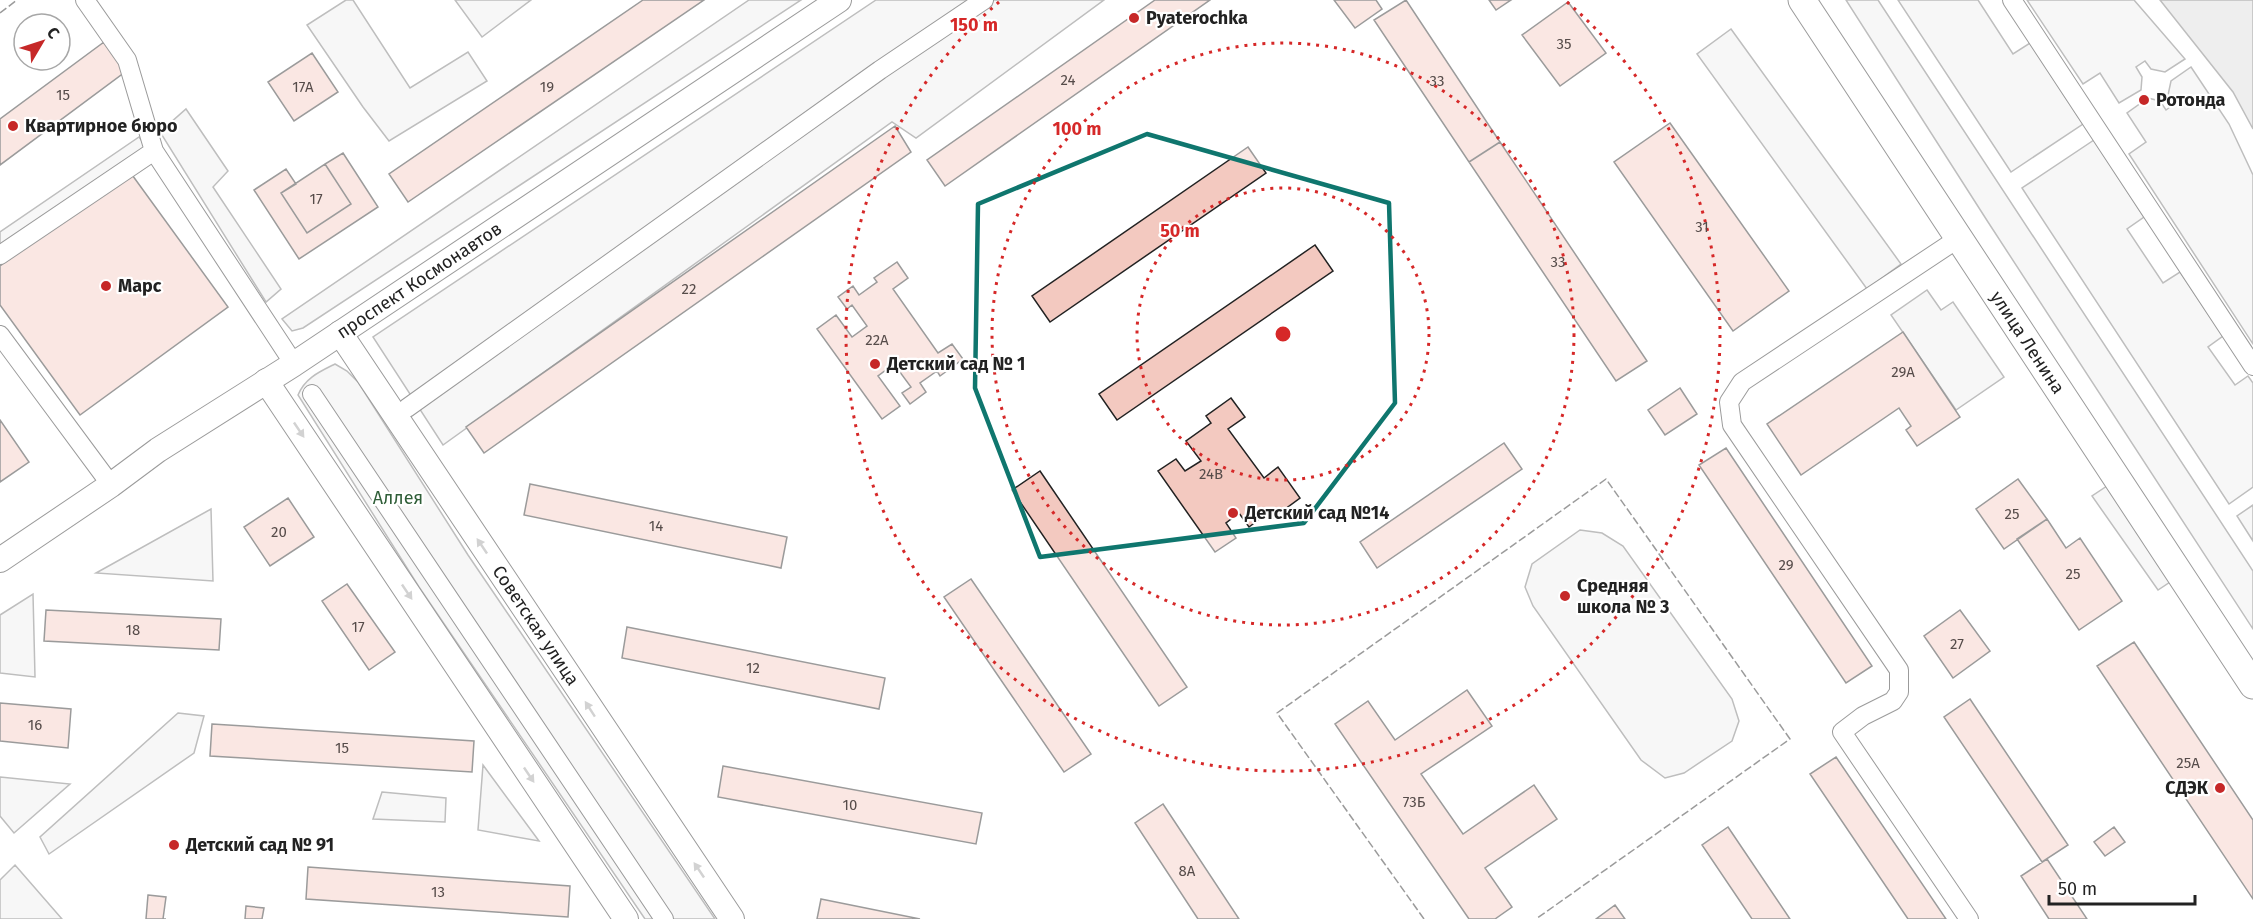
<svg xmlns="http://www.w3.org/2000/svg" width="2253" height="919" font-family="'Fira Sans',sans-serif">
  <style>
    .green { fill: #eee; stroke: #6f6f6f; stroke-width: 1.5 }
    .parking { fill: #ededed; stroke: #6f6f6f; stroke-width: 1.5 }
    .water { fill: #d9d9d9; stroke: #6f6f6f; stroke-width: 1.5 }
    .building { fill: #f3c9c0; stroke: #222; stroke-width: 1.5 }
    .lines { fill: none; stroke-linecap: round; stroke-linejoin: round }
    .street-casing { stroke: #222; stroke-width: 20 }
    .secondary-casing { stroke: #222; stroke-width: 26 }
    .primary-casing { stroke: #222; stroke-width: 29 }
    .street { stroke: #fff; stroke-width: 18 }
    .secondary { stroke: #fff; stroke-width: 24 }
    .primary { stroke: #fff; stroke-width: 27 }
    .fence { stroke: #222; stroke-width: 1.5; stroke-dasharray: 8 3; stroke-linecap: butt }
    .oneway { fill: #9c9c9c }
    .marked { fill: none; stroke: #0f766e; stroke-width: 4.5; stroke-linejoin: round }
    .ring { fill: none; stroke: #d62828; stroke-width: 3; stroke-dasharray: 3 6 }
    .poi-dot { fill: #c62828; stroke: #fff; stroke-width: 2 }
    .labels { text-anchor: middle; stroke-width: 4.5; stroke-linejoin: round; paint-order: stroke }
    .number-label { font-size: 15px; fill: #564c4a }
    .poi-label { font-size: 18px; font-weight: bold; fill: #222; stroke: #fff; text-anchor: start }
    .street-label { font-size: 18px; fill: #222; stroke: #fff }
    .park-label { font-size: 18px; fill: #2f5e38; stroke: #fff }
    .centre { fill: #d62828; stroke: #fff; stroke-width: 3 }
    .ring-label { font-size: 18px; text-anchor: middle; font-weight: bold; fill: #d62828; stroke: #fff; stroke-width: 4.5; stroke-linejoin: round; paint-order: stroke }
  </style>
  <rect width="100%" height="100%" fill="#fff"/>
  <path class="green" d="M455,0H531L482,37Z
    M749,0H801L303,328L292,331L282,319Z
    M876,0H1104L916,138L892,122L443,445L373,337Z
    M1846,0H1878L2253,571V629L1988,222Z
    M1898,0H1978L2013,54L2030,43L2083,124L2011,172Z
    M2027,0H2134L2185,59L2165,72L2151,69L2145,61L2136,67L2142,77L2141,90L2119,103L2100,73L2083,84Z
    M2191,67L2229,124L2253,175V344L2129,154L2146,142L2127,113L2148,98L2160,101L2166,110L2174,104L2168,95L2171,81Z
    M2094,140L2144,217L2127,229L2163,283L2180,272L2223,336L2208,347L2235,385L2248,376L2253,383V487L2229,504L2022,188Z
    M335,364L347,371L358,382L468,555L715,919H645L419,587L298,395C305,378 319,372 335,364Z
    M2253,505V541L2237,516Z
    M211,509L213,581L96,573Z
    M1580,530L1602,533L1623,546L1732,699L1739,721L1732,741L1684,773L1665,778L1641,760L1533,606L1525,587L1532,564Z
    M33,594L35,677L0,673V615Z
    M178,713L204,716L194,753L49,854L40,837Z
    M483,765L539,841L478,830Z
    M0,777L70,784L14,833L0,816Z
    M382,792L446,798L445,822L373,819Z
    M15,865L62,919H0V880Z"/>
  <path class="parking" d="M346,0H353L410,88L468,52L487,81L389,141L363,107L307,25Z
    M1731,29L1901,264L1867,289L1697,54Z
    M186,109L228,171L213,187L281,289L266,302L160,132Z
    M139,137L148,149L0,250V232Z
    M1927,290L1941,310L1953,302L2004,377L1956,410L1891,315Z
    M2107,486L2173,580L2158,590L2092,496Z"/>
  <path class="water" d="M2160,0H2253V129L2233,92Z"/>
  <path class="building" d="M643,0H704L408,202L389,174Z
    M1155,0H1210L945,186L927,160Z
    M1334,0H1376L1382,9L1355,28Z
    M1406,0L1500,142L1469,162L1374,20Z
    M1489,0H1511L1496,10Z
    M1568,2L1606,53L1560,86L1522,35Z
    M104,42L125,72L0,165V119Z
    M312,53L338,92L294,121L268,82Z
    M2139 100a5 5 0 1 1 10 0a5 5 0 1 1-10 0Z
    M1670,123L1789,291L1733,331L1614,162Z
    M895,126L911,152L484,453L466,427Z
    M1500,142L1647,361L1616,381L1469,162Z
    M1248,147L1266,173L1050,322L1032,296Z
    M343,153L378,207L299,259L254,190L286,169L296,184L281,193L307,233L351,204L325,164Z
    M325,164L351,204L307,233L281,193Z
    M130,172L228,307L80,415L0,305V266Z
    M1315,245L1333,271L1117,420L1099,394Z
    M897,262L908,278L893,289L938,353L952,344L963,359L940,376L937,371L920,383L926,392L910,404L902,393L911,387L894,364L878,376L900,406L882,419L817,329L836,315L852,337L867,326L852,305L847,309L838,297L853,286L859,295L877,282L874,278Z
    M1903,332L1960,417L1917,446L1906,430L1911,426L1899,408L1801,475L1767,424Z
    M1680,388L1697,414L1665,435L1648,410Z
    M1231,398L1245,417L1228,429L1264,478L1278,467L1300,498L1273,518L1269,512L1249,527L1239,513L1226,523L1236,538L1215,552L1158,471L1176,459L1185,471L1201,461L1186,441L1211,423L1206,416Z
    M0,420L29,462L0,482Z
    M1504,443L1522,469L1377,568L1360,542Z
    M1726,448L1872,666L1846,683L1699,465Z
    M1040,471L1187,687L1159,706L1012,490Z
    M2018,479L2047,519L2004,549L1976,509Z
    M530,484L787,537L781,568L524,515Z
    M288,498L314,537L270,566L244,527Z
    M2047,519L2066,548L2080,538L2122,601L2079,630L2017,539Z
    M971,579L1091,754L1064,772L944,597Z
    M347,584L395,652L369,670L322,601Z
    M46,610L221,619L219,650L44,641Z
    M1960,610L1990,651L1953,678L1924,636Z
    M627,627L885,678L879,709L622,658Z
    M2134,642L2253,820V899L2097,666Z
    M1467,690L1492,726L1421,774L1463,834L1534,785L1557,819L1485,868L1512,907L1495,919H1469L1335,724L1368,701L1395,740Z
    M1970,699L2068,845L2042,862L1944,717Z
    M0,703L71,709L68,748L0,741Z
    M212,724L474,741L472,772L210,756Z
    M1836,757L1946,919H1908L1810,774Z
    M723,766L982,813L976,844L718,797Z
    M1163,804L1239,919H1198L1135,823Z
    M1728,827L1790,919H1752L1702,845Z
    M2114,827L2125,842L2105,856L2094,842Z
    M2047,859L2087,919H2049L2021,876Z
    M308,867L570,886L568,917L306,899Z
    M148,895L166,897L163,919H166H146Z
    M821,899L920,919H817Z
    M1615,905L1625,919H1596Z
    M246,906L264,908L262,919H245Z"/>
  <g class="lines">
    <g class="street-casing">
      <path id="street" d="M85,0L127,60L154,151L294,364
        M2012,0L2253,366
        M1959,238L1742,382L1729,402L1732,425L1899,670V692L1893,701L1863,716L1842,732L1969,919
        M0,255L154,151
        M0,335L111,485
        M312,394L664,919
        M407,408L880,70L984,0"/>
    </g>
    <g class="secondary-casing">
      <g id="secondary">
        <path id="s1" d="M340,333L732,919"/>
        <path d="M266,381L626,919"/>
        <path id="s2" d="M0,560L111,485L158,450L294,364L839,0"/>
      </g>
    </g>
    <g class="primary-casing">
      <g id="primary">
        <path id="s3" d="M1802,0L2253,685"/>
      </g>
    </g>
    <use href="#street" class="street"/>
    <use href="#secondary" class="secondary"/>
    <use href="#primary" class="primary"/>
    <path class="fence" d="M0,13L17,0
      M1424,919L1277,713L1606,479L1790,739L1536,919"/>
  </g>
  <defs><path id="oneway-solid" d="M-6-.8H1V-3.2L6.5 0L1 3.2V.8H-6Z" transform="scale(1.5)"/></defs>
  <g class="oneway">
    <use href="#oneway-solid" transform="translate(299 430) rotate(56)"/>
    <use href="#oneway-solid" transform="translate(482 546) rotate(-124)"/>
    <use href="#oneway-solid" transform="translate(407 592) rotate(56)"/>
    <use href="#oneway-solid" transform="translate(590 709) rotate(-123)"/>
    <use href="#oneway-solid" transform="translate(529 775) rotate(56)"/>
    <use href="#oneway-solid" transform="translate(699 870) rotate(-124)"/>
  </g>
  <path d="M0 0H2253V919H0ZM1147,134L1389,203L1395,403L1304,523L1040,557L975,388L978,204Z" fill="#fff" fill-opacity=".55" fill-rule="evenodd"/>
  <path class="marked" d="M1147,134L1389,203L1395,403L1304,523L1040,557L975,388L978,204Z"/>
  <g class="ring">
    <circle cx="1283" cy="334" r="146"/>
    <circle cx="1283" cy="334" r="291"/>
    <path d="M1567 2A437 437 0 1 1 999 2"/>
  </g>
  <g class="poi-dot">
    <circle cx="1134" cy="18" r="6"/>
    <circle cx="2144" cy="100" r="6"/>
    <circle cx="13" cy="126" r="6"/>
    <circle cx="106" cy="286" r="6"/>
    <circle cx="875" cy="364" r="6"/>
    <circle cx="1233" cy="513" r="6"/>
    <circle cx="1565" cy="596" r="6"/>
    <circle cx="2220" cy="788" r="6"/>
    <circle cx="174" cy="845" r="6"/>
  </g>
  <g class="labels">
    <g class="number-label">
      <text x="1564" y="49">35</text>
      <text x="1068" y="85">24</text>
      <text x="1437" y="86">33</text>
      <text x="303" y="92">17А</text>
      <text x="547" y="92">19</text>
      <text x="63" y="100">15</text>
      <text x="316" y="204">17</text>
      <text x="1702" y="232">31</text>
      <text x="1558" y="267">33</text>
      <text x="689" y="294">22</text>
      <text x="877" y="345">22А</text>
      <text x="1903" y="377">29А</text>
      <text x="1211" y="479">24В</text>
      <text x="2012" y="519">25</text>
      <text x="656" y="531">14</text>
      <text x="279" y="537">20</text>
      <text x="1786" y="570">29</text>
      <text x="2073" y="579">25</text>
      <text x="358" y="632">17</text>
      <text x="133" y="635">18</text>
      <text x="1957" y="649">27</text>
      <text x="753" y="673">12</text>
      <text x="35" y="730">16</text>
      <text x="342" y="753">15</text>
      <text x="2188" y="768">25А</text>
      <text x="1414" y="807">73Б</text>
      <text x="850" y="810">10</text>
      <text x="1187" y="876">8А</text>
      <text x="438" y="897">13</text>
    </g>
    <g class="poi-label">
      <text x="1146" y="24">Pyaterochka</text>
      <text x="2156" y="106">Ротонда</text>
      <text x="25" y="132">Квартирное бюро</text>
      <text x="118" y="292">Марс</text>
      <text x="887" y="370">Детский сад № 1</text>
      <text x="1245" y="519">Детский сад №14</text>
      <text x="1577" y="592">Средняя<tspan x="1577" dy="21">школа № 3</tspan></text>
      <text x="2208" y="794" text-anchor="end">СДЭК</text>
      <text x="186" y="851">Детский сад № 91</text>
    </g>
    <g class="street-label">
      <text dy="6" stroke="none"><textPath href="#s2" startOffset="504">проспект Космонавтов</textPath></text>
      <text dy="6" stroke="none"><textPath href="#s3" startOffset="410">улица Ленина</textPath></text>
      <text dy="6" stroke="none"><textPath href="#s1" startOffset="352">Советская улица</textPath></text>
    </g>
    <g class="park-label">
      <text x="398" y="504">Аллея</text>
    </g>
  </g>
  <circle cx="1283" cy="334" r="9" class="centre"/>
  <g class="ring-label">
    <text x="974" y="31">150 m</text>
    <text x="1077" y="135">100 m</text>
    <text x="1180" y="237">50 m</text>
  </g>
  <g transform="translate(42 42) rotate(51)"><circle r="28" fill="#ffffff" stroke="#a7a7a7" stroke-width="1.5"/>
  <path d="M0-4.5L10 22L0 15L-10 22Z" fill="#c62828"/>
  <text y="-9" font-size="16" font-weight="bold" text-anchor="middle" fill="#222222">С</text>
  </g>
  <path d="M2049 895v9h146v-9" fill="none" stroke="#222222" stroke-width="3"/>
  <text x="2058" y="895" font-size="18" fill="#222222" stroke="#ffffff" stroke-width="4.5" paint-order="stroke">50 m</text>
</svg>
